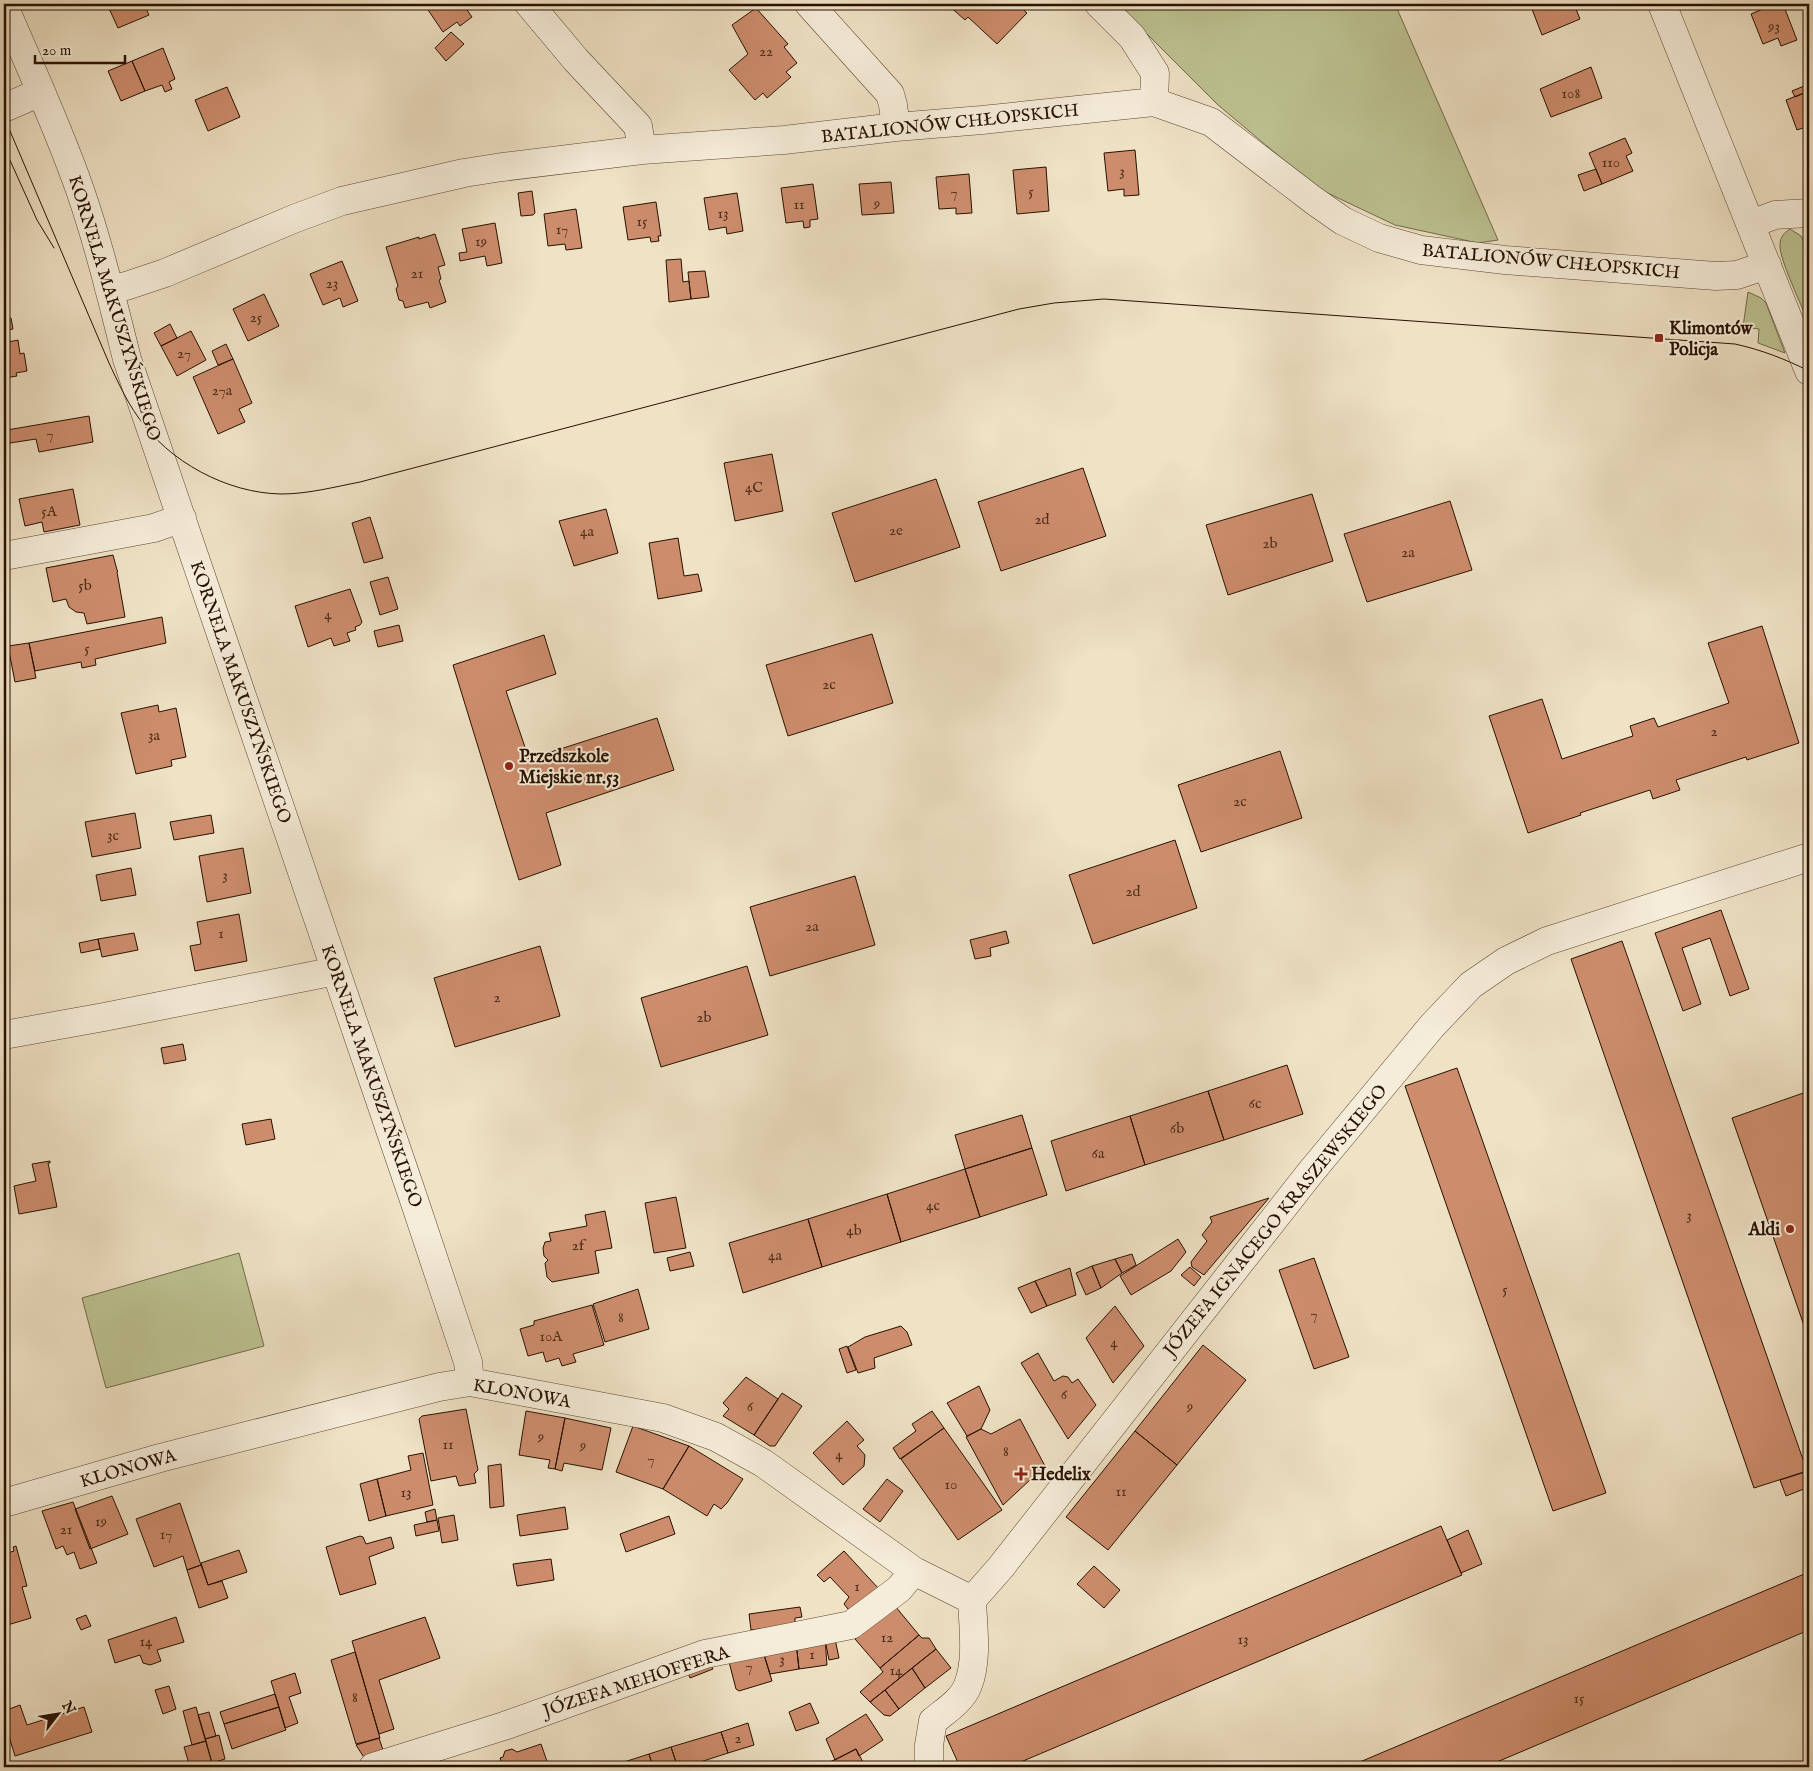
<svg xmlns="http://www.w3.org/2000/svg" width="1813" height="1771" font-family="'IM FELL English',serif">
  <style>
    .green { fill: #bdc292; stroke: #726a49 }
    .building { fill: #cd8d6d; stroke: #281100 }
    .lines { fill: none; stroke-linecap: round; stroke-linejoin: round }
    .minor-casing { stroke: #5a4531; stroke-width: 29 }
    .tertiary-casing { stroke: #5a4531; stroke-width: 29 }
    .minor { stroke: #f5ecd9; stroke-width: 28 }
    .tertiary { stroke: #f5ecd9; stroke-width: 28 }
    .tram { stroke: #281100; stroke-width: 1 }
    .poi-dot { fill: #8f2418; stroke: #f5ecd9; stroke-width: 2 }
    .labels { text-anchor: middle; stroke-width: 4; stroke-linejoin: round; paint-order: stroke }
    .number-label { font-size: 15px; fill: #51301b }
    .street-label { font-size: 18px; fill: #281100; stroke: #f5ecd9 }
    .poi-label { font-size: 18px; font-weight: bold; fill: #281100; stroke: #f5ecd9; text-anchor: start }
  </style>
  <rect width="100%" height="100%" fill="#efe2c5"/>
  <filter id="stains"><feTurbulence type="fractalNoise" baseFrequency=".004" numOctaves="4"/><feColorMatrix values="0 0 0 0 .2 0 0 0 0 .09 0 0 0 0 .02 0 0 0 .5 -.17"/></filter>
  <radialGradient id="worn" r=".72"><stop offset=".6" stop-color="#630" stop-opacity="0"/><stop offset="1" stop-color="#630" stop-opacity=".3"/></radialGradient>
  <path class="green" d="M1117,4H1395L1498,240L1478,243L1395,225L1317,188L1218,105Z
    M1790,229L1801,236L1809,252V324C1803,308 1779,259 1780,245C1780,237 1784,233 1790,229Z
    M1748,292L1761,298L1766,303L1785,353L1758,343L1759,329L1743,327Z
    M239,1253L264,1346L106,1388L82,1298Z"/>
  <path class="building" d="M107,4H144L149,15L118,28Z
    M424,4H463L472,17L460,26L457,22L443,32Z
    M947,4H1017L1027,13L997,44L968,17L965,20Z
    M1530,4H1574L1580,19L1542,35Z
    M1775,4H1783L1797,40L1781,46L1778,38L1763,44L1751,14Z
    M756,8L788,44L784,47L797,63L786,72L791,77L767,98L763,93L755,100L729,70L748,54L732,25Z
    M451,32L464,44L446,61L435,48Z
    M163,48L175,79L169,82L172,89L165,92L162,85L145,91L132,61Z
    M132,61L145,91L121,101L108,71Z
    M1591,67L1602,98L1551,117L1540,89Z
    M1809,84V91L1795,97L1792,91Z
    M227,87L240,117L208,131L195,100Z
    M1809,91V126L1797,130L1786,100Z
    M1625,138L1632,153L1626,156L1633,171L1602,184L1589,153Z
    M1135,150L1139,195L1124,196V189L1108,191L1104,153Z
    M1046,167L1049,211L1017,214L1013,170Z
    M1596,169L1602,184L1584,191L1578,175Z
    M969,174L972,213L956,214V208L939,209L936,177Z
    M891,182L894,213L862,215L859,184Z
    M813,184L818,219L810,220V227L804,228L803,221L786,223L781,188Z
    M532,191L535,213L533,215L521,216L518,193Z
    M737,193L743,231L727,234L726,227L709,230L704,198Z
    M656,202L661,236H658L659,241L651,242L650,237L628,240L623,207Z
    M576,209L582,248L566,250L565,244L548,246L544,214Z
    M495,223L502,263L487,266L485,256L460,261L459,253L467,252L462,229Z
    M435,234L445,265L438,267L441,279L439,280L446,302L430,308L428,302L405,308L403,301L399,300L396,289L398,286L386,247L419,237V239Z
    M681,259L683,282L689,281L691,299L669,302L666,260Z
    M342,261L358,301L343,307L340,298L323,305L310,274Z
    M705,271L709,297L691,299L688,272Z
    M264,294L279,326L248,341L233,309Z
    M4,304L6,319L11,318L13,329L8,330L10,342L4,343Z
    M170,324L177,338L161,346L154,333Z
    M191,331L206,360L177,376L161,346Z
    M18,340L20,354L24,353L27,371L16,373L17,376L4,378V343Z
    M226,344L233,359L218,365L212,351Z
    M233,359L252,403L239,409L245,422L218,434L193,377Z
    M89,416L93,442L39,452L36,439L10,443L7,430Z
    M772,454L783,511L735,521L724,463Z
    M1083,468L1106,536L1001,571L978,502Z
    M936,479L960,547L855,582L832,513Z
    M73,489L80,525L44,532L42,522L25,526L19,499Z
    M1312,494L1333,561L1228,595L1206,525Z
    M1450,501L1472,570L1367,602L1344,534Z
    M606,509L618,553L574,566L559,521Z
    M370,517L383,558L364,563L352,523Z
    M678,538L684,576L698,574L702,591L658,599L649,543Z
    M113,555L117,570L118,571L117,572L125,617L87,624L84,613L76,612L69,607L66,599L53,602L46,568Z
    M388,577L398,609L380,615L370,582Z
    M350,589L362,622L360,625L355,627L356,630L347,633L350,641L334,646L331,638L308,647L295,606Z
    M162,617L166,643L95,659L96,665L82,668L81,662L35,671L29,643Z
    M399,625L403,641L378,647L374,631Z
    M1762,626L1799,743L1747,760L1746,757L1676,780L1680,790L1653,799L1650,790L1580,813L1581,815L1528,833L1489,716L1542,699L1562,759L1633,736L1630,726L1654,718L1658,727L1729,703L1708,643Z
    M872,634L893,703L788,736L766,665Z
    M544,635L556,674L506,691L529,759L657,718L674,770L546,813L561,865L519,880L453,665Z
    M29,643L36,678L15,682L8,646Z
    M158,705L159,712L176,708L186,757L171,760L172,766L136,774L121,713Z
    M1280,751L1302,818L1201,852L1178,785Z
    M135,813L141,848L92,857L85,822Z
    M211,815L214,833L174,840L170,822Z
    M1175,840L1197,908L1093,944L1069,875Z
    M243,848L251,893L207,902L199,856Z
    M131,868L136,895L101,901L96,875Z
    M855,876L875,945L770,976L750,907Z
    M1721,910L1749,989L1730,996L1710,938L1682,948L1701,1004L1683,1011L1655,933Z
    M239,914L247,961L195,971L190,946L201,944L197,922Z
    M1006,931L1009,943L990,948L991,956L975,959L970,940Z
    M134,933L138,950L102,957L98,939Z
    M98,939L100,949L81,953L79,943Z
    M1622,941L1807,1471L1754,1488L1571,959Z
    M540,946L560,1016L455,1047L434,978Z
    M747,966L768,1035L661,1067L641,998Z
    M183,1044L186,1060L164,1064L161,1048Z
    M1287,1065L1303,1114L1224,1140L1208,1091Z
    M1457,1068L1606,1493L1553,1511L1405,1086Z
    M1208,1091L1224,1140L1145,1165L1130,1116Z
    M1809,1091V1340L1732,1118Z
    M1022,1115L1032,1148L965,1169L955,1135Z
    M1130,1116L1145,1165L1066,1191L1051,1141Z
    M271,1119L275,1139L246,1145L242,1124Z
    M1032,1148L1047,1195L980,1217L965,1169Z
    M50,1161V1163H48L57,1207L19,1214L14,1186L36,1181L32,1164Z
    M965,1169L980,1217L901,1242L887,1194Z
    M887,1194L901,1242L822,1267L808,1219Z
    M676,1197L686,1248L654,1253L645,1203Z
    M1269,1198L1204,1275L1192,1267L1191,1262L1207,1241L1202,1235L1212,1222L1210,1217Z
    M605,1211L612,1248L595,1251L599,1273L552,1282L547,1277L545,1263L548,1260L544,1256L543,1248L545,1242L551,1241L549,1233L587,1226L585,1215Z
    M808,1219L822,1267L743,1293L729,1243Z
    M1178,1239L1186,1252L1171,1271L1131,1295L1120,1276Z
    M690,1252L694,1266L670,1271L667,1258Z
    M1132,1254L1136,1265L1122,1273L1115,1259Z
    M1314,1258L1349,1357L1314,1369L1279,1270Z
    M1115,1259L1122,1273L1101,1288L1092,1266Z
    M1092,1266L1101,1288L1086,1295L1076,1273Z
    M1190,1267L1201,1277L1194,1286L1181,1275Z
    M1070,1268L1076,1295L1047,1306L1035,1281Z
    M1035,1281L1047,1306L1031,1313L1018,1288Z
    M638,1289L649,1329L605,1342L593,1304Z
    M592,1305L604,1345L573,1354L576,1362L562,1366L559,1358L546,1362L543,1352L528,1356L520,1329L534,1325V1321Z
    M1115,1306L1144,1346L1113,1383L1086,1338Z
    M901,1326L907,1332L912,1345L874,1358L875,1368L858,1373L848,1347L865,1337Z
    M1203,1345L1246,1380L1177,1465L1135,1431Z
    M847,1346L856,1370L847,1373L839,1349Z
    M1038,1353L1054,1381L1063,1376L1068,1377L1072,1383L1078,1379L1096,1405L1068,1439L1021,1363Z
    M746,1377L778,1399L754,1435L723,1416L729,1409L723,1403Z
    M979,1386L990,1410L981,1429L967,1436L947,1403Z
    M782,1393L802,1406L775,1446H770L754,1435Z
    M466,1409L478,1470L474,1474L476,1483L459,1486L456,1476L431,1481L419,1419L422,1416Z
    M526,1411L565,1418L555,1469L548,1468L550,1460L519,1455Z
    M932,1411L944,1428L900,1459L893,1448L916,1431L912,1424Z
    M565,1418L611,1428L602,1470L564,1463L562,1471L555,1469Z
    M1020,1419L1045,1466L1003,1505L966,1437L981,1429L991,1434Z
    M847,1421L864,1440L857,1446L865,1455L864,1466L843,1485L813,1453Z
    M633,1426L689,1446L663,1489L616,1472Z
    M944,1428L1002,1510L958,1540L901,1459Z
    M1135,1431L1177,1465L1108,1550L1066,1517Z
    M689,1446L743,1479L727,1503L721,1509L714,1504L707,1516L663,1489Z
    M423,1453L433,1505L386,1516L377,1479L411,1470L408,1456Z
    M501,1464L504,1506L490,1508L488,1466Z
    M1805,1472L1809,1487L1786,1496L1780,1480Z
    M377,1479L386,1516L369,1521L360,1484Z
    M887,1479L903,1491L880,1522L863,1509Z
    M112,1496L128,1534L90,1549L75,1509Z
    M73,1502L97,1563L80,1569L74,1552L67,1555L63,1546L56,1549L42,1511Z
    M180,1503L201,1565L187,1570L183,1556L154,1567L136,1519Z
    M565,1507L568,1529L520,1536L517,1515Z
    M435,1509L437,1520L427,1522L425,1512Z
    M454,1515L458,1540L442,1543L438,1518Z
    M669,1516L675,1534L626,1552L620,1534Z
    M437,1520L439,1531L416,1536L414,1525Z
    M1441,1526L1462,1575L1009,1767H960L946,1736Z
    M1468,1530L1482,1564L1461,1573L1447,1540Z
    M360,1536L363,1537L366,1544L391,1537L394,1548L369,1557L376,1584L340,1595L326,1547Z
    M16,1546L27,1586L22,1587L31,1618L4,1626V1554L14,1551L13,1547Z
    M239,1550L247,1572L208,1585L201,1563Z
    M844,1551L879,1589L853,1615L844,1604L849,1597L830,1577L824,1582L817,1575Z
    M551,1559L554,1580L517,1586L513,1564Z
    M201,1565L208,1585L222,1581L228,1598L199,1608L187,1570Z
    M1094,1566L1120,1590L1104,1608L1077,1584Z
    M1809,1572V1630L1485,1767H1348Z
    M895,1606L919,1635L880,1668L855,1639Z
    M800,1607L802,1617L795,1618V1625L751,1630L749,1614Z
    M86,1615L91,1626L81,1630L76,1619Z
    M176,1617L184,1642L157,1650L161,1661L150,1665L143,1663L140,1655L115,1663L108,1640Z
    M425,1617L440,1658L379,1680L394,1729L379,1734L352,1641Z
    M919,1635L922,1638H929L936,1649L870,1702L860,1692L883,1672L880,1668Z
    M825,1637L827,1665L799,1669L796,1642Z
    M835,1639L839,1658L829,1660L825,1640Z
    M796,1642L799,1669L770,1674L762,1648Z
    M762,1648L772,1681L739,1691L736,1689L728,1658Z
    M936,1649L951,1668L925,1688L912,1668Z
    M355,1652L380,1738L356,1744L331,1660Z
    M709,1662L713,1669L690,1678L687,1670Z
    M912,1668L925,1688L899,1709L885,1690Z
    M295,1673L301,1693L289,1697L298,1723L285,1728L271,1681Z
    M169,1686L176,1709L163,1714L155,1690Z
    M885,1690L899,1709L890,1716L884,1715L870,1702Z
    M275,1694L279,1707L224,1724L220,1712Z
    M810,1703L819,1723L796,1731L789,1712Z
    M20,1705L27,1725L84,1707L92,1732L15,1756L4,1720V1711Z
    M196,1707L206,1741L192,1745L183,1711Z
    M279,1707L286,1730L232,1749L224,1724Z
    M209,1712L216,1736L205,1739L198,1715Z
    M866,1714L883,1740L859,1756L856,1749L835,1760L826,1739Z
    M748,1723L754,1745L728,1753L721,1732Z
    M721,1732L728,1753L688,1766L687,1762L682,1764L680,1761L676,1762L671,1747Z
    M219,1735L225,1759L212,1763L205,1739Z
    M379,1738L384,1753L365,1759L356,1745Z
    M206,1741L213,1767H190L184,1747Z
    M541,1744L549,1767H503L500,1758L503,1757L505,1751L512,1749L517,1752Z
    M671,1747L676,1762L670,1764L671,1767H653L649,1754Z
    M856,1749L864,1764L863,1765L864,1767H820Z
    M649,1754L653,1767H625L624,1762Z"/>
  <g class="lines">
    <g class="minor-casing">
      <path id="minor" d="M529,4L576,60L638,126L642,150
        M809,4L890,94L893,105L896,127
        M1099,4L1132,37L1155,73L1154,102
        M4,6C30,67 58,127 80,190C99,245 113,303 127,359L413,1197L468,1362L470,1382
        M4,108L41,92
        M1751,224L1775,215L1809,213
        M109,289L126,286L165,273L296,218L342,201L464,173L502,167L642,150L784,140L896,127L982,120L1154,102L1211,122L1313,200L1343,221L1379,238L1421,250L1505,260L1716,276L1737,275L1767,265
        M4,556L154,528L182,518
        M4,1035L104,1017L336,971
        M4,1503L160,1458L439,1387L470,1382L663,1418L716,1437L763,1463L914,1571L972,1600
        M373,1767L504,1726L705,1654L851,1625L899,1589L914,1571
        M929,1767V1745L933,1721C945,1711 962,1701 968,1685C978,1659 973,1627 972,1600L1001,1567L1310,1173L1432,1026L1471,985L1506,961L1547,941L1809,857"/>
    </g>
    <g class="tertiary-casing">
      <path id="tertiary" d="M1662,4L1809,371"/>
    </g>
    <use href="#minor" class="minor"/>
    <use href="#tertiary" class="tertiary"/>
    <path class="tram" d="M4,117L109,363C118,382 126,400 138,417C169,462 227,493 281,494C308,494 334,487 360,482L1019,309L1054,303L1104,299L1735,344C1762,350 1785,359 1809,371
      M4,147L37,220L54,248"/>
  </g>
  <g class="poi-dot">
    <rect x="1654" y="333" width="10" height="10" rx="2.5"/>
    <circle cx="509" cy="766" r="5"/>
    <circle cx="1790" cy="1229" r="5"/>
    <path d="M1018.5 1466.5h5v5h5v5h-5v5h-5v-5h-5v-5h5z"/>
  </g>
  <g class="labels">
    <g class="number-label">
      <text x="1774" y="31">93</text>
      <text x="766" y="56">22</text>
      <text x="1571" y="98">108</text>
      <text x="1611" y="167">110</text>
      <text x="1122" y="176">3</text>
      <text x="1031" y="196">5</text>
      <text x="954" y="197">7</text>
      <text x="877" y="208">9</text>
      <text x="799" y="209">11</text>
      <text x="723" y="218">13</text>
      <text x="642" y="226">15</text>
      <text x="562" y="234">17</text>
      <text x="481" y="246">19</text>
      <text x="417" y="278">21</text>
      <text x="332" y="288">23</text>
      <text x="256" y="322">25</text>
      <text x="184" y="358">27</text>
      <text x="222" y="395">27a</text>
      <text x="50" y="439">7</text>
      <text x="754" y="492">4C</text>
      <text x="49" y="516">5A</text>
      <text x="1042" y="524">2d</text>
      <text x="896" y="535">2e</text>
      <text x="587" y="536">4a</text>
      <text x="1270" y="548">2b</text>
      <text x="1408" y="557">2a</text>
      <text x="85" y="590">5b</text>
      <text x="328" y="619">4</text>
      <text x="87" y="653">5</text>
      <text x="829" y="689">2c</text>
      <text x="1714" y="736">2</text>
      <text x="154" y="740">3a</text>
      <text x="1240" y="806">2c</text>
      <text x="113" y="840">3c</text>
      <text x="225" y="880">3</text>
      <text x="1133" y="896">2d</text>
      <text x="812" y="931">2a</text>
      <text x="221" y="938">1</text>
      <text x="497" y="1002">2</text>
      <text x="704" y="1022">2b</text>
      <text x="1255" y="1108">6c</text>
      <text x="1177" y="1133">6b</text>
      <text x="1098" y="1158">6a</text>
      <text x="933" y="1210">4c</text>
      <text x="1689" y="1220">3</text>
      <text x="854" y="1235">4b</text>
      <text x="578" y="1250">2f</text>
      <text x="775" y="1260">4a</text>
      <text x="1505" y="1294">5</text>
      <text x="1314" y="1319">7</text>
      <text x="621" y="1322">8</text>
      <text x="551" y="1341">10A</text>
      <text x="1114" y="1347">4</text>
      <text x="1064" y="1399">6</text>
      <text x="750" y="1411">6</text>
      <text x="1190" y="1411">9</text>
      <text x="541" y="1441">9</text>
      <text x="448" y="1449">11</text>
      <text x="583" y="1450">9</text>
      <text x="1006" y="1456">8</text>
      <text x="839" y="1459">4</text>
      <text x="651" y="1464">7</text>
      <text x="951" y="1489">10</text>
      <text x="1121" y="1496">11</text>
      <text x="406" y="1497">13</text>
      <text x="101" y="1526">19</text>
      <text x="66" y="1534">21</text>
      <text x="166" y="1539">17</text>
      <text x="857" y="1591">1</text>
      <text x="887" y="1642">12</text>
      <text x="1243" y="1644">13</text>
      <text x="146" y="1646">14</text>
      <text x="812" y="1659">1</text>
      <text x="782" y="1664">3</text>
      <text x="749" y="1671">7</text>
      <text x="896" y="1675">14</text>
      <text x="355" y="1702">8</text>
      <text x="1579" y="1703">15</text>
      <text x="738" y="1743">2</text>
    </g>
    <g class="street-label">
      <text transform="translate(950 123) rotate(-6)" y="6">BATALIONÓW CHŁOPSKICH</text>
      <text transform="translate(1551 261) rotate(5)" y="6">BATALIONÓW CHŁOPSKICH</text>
      <text transform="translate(115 308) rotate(73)" y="6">KORNELA MAKUSZYŃSKIEGO</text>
      <text transform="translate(241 692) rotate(71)" y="6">KORNELA MAKUSZYŃSKIEGO</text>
      <text transform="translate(372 1076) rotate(71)" y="6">KORNELA MAKUSZYŃSKIEGO</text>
      <text transform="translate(1275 1220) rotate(-51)" y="6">JÓZEFA IGNACEGO KRASZEWSKIEGO</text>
      <text transform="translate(522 1393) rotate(10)" y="6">KLONOWA</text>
      <text transform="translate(128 1468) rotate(-16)" y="6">KLONOWA</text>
      <text transform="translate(636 1681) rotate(-18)" y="6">JÓZEFA MEHOFFERA</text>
    </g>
    <g class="poi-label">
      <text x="1669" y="334">Klimontów<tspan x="1669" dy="21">Policja</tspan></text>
      <text x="519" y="762">Przedszkole<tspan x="519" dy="21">Miejskie nr.53</tspan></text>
      <text x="1780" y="1235" text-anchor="end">Aldi</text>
      <text x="1031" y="1480">Hedelix</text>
    </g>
  </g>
  <rect width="1813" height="1771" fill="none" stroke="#efe2c5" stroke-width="20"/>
  <rect x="5" y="5" width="1803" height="1761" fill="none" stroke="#281100" stroke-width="2.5"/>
  <rect x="10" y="10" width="1793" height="1751" fill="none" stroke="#281100"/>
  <g transform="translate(58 1714) rotate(59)" stroke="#f5ecd9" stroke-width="4" paint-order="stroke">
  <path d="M0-4L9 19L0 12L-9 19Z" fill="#281100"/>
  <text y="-8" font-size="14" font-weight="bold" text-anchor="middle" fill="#281100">N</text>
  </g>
  <path d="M35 55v8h90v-8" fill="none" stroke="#281100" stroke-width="2.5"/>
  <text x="42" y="55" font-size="15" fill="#281100" stroke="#f5ecd9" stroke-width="4" paint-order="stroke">20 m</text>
  <rect width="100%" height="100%" filter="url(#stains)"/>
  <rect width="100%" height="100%" fill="url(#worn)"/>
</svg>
